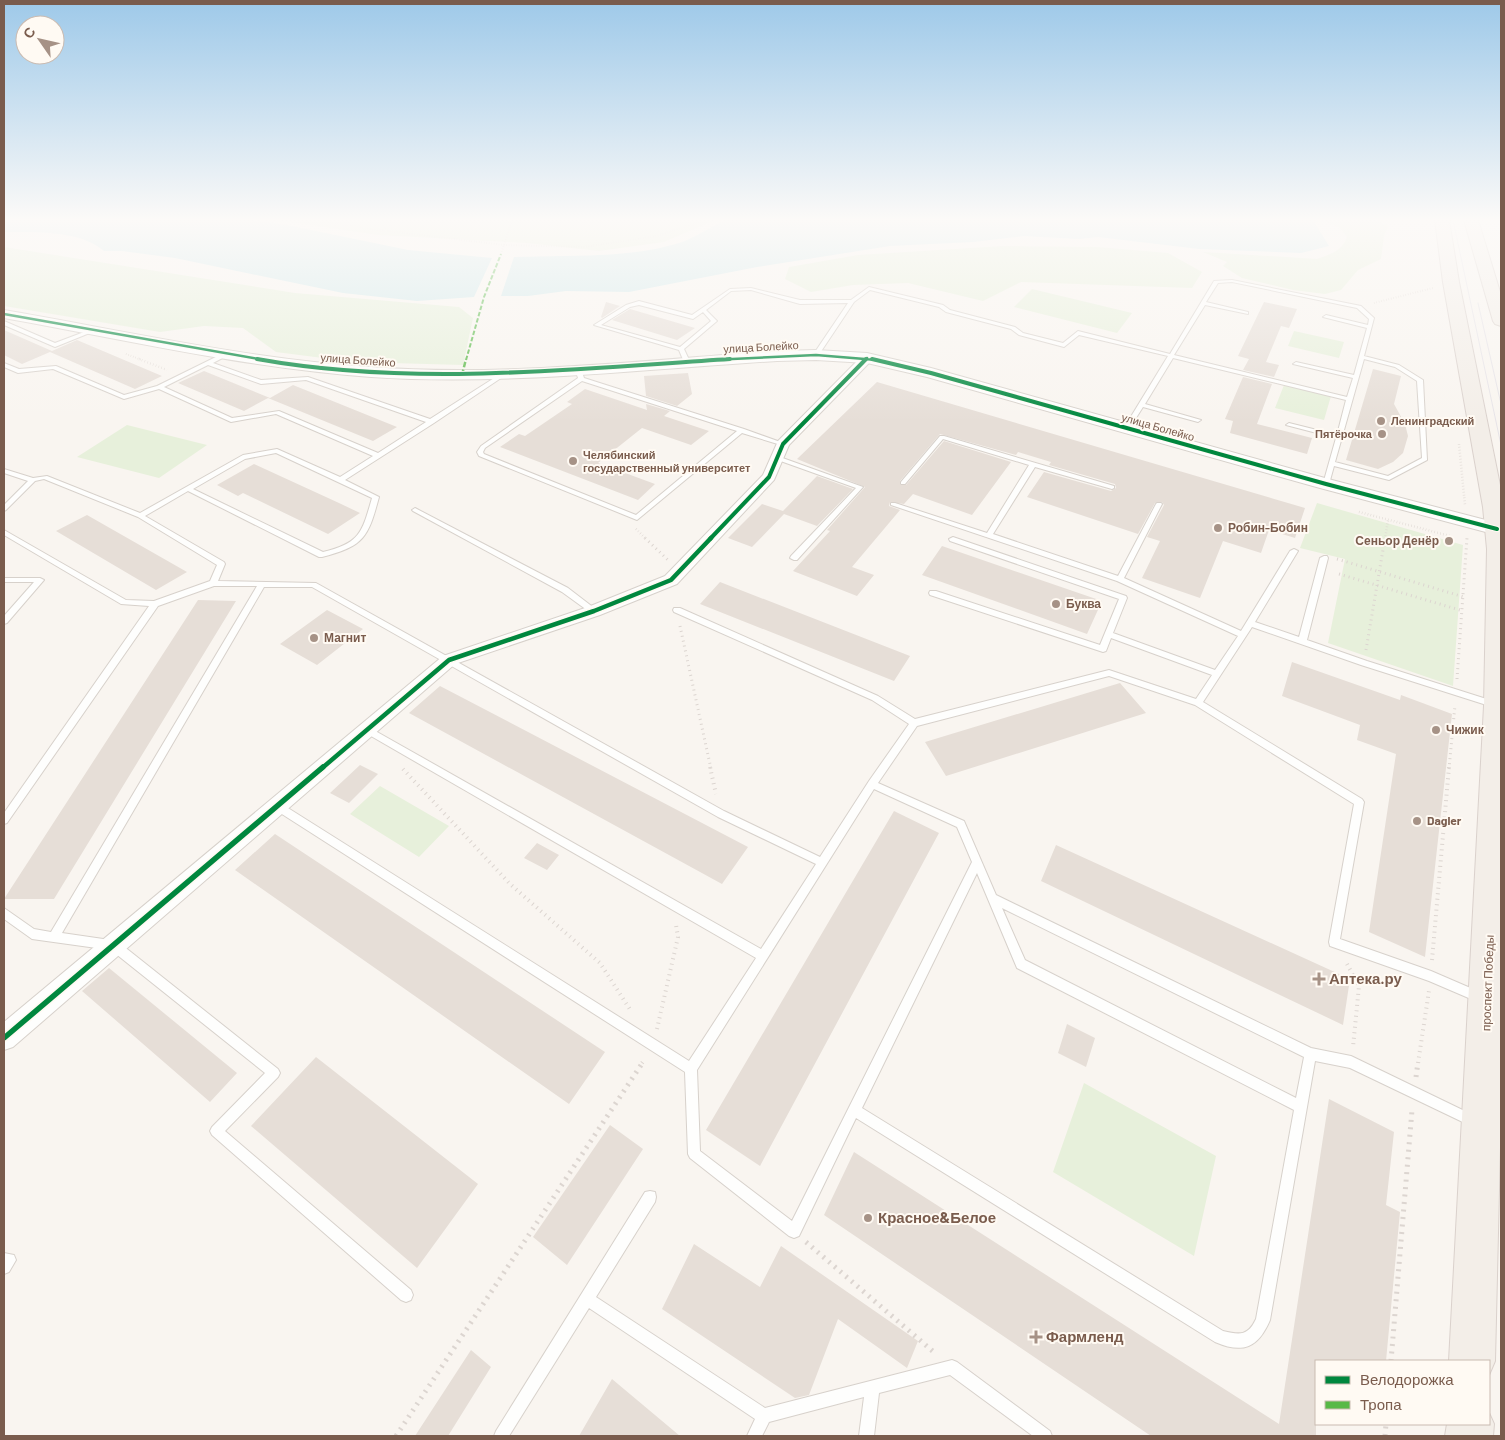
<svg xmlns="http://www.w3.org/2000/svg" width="1505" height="1440" font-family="Barlow,sans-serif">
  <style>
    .green { fill: #e7f0db }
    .water { fill: #d0e8ea }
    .pier { fill: #f9f5f0 }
    .building { fill: #e6ded7 }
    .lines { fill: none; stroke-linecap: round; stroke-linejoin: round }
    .service-casing { stroke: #d7d1cb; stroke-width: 2 }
    .minor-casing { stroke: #d7d1cb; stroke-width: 2 }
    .tertiary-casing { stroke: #d7d1cb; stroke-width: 2 }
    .primary-casing { stroke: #dad1cc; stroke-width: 2 }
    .path-far4 { stroke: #dcd5d0; stroke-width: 2; stroke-dasharray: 0.5 2; stroke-linecap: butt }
    .path-far3 { stroke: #dcd5d0; stroke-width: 2.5; stroke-dasharray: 0.5 2.5; stroke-linecap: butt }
    .path-far2 { stroke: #dcd5d0; stroke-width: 3; stroke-dasharray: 1 4; stroke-linecap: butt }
    .path-far1 { stroke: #dcd5d0; stroke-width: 4; stroke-dasharray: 1 4.5; stroke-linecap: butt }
    .path { stroke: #dcd5d0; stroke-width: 5; stroke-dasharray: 2 5.5; stroke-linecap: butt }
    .service { fill: #fefefd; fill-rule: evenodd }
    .minor { fill: #fefefd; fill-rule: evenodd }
    .tertiary { fill: #fefefd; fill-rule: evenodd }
    .primary { fill: #f3eee8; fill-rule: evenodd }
    .tram { stroke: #e6e3e7; stroke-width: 1 }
    .quiet-far1 { stroke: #58b947; stroke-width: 2; stroke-dasharray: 4.5 2; stroke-linecap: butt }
    .quiet { stroke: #58b947; stroke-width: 2.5; stroke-dasharray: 5.5 2.5; stroke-linecap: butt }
    .cycleway-far3-casing { stroke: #fffaf3; stroke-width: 4.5 }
    .cycleway-far2-casing { stroke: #fffaf3; stroke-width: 6 }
    .cycleway-far1-casing { stroke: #fffaf3; stroke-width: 8 }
    .cycleway-casing { stroke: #fffaf3; stroke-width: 9 }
    .cycleway-far3 { stroke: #00873e; stroke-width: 2.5 }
    .cycleway-far2 { stroke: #00873e; stroke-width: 4 }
    .cycleway-far1 { stroke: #00873e; stroke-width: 4.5 }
    .cycleway { stroke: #00873e; stroke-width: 5.5 }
    .poi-dot { fill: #a69286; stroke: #fffaf3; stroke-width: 2 }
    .labels { text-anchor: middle; stroke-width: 4; stroke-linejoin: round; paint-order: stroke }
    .far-street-label { font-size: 11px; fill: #7a5c4d; stroke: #fffaf3 }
    .far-poi-label { font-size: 11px; font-weight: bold; fill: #7a5c4d; stroke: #fffaf3; text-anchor: start }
    .poi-label { font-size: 12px; font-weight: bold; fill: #7a5c4d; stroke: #fffaf3; text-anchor: start }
    .street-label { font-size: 12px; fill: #7a5c4d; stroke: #fffaf3 }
    .near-poi-label { font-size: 15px; font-weight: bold; fill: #7a5c4d; stroke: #fffaf3; text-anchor: start }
  </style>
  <rect width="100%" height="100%" fill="#f9f5f0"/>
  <path class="green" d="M278,220H715L664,242L599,251L527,243L378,235Z
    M1323,220H1374L1388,226L1384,236L1381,259L1358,270L1341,290L1325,294L1293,290L1242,278L1223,266L1227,262L1203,252L1317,259C1331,254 1342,251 1347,237L1340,228Z
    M1003,246L1097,247L1168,253L1202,272L1192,288L1021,282L983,301L908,283L853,285L811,292L785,279L789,267L858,255Z
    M4,247L295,293L459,307L473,318L463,365L354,362L276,352L243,328L204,326L160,332L4,306Z
    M1032,289L1132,313L1117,333L1014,307Z
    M1294,331L1344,342L1339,358L1288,346Z
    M1284,385L1331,396L1324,420L1275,408Z
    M127,425L207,445L159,478L77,457Z
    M1317,503L1463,545L1453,686L1328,643L1345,559L1300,548Z
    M380,786L449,826L419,857L350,814Z
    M1084,1083L1216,1156L1194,1256L1053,1172Z"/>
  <path class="water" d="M4,220H253L287,225L408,250L492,258L474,297L417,301L343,293L175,258L122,251H104C81,230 34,232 4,232Z
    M726,220H1313L1329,246L1301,253L1199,249L1098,237L1079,239L1024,236L973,242L890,246L757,267L629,292L566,291L528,296H501L514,257C568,255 634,259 685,241C699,235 712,226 726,220Z"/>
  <path class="pier" d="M1453,220H1495L1500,236L1454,223Z"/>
  <path class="building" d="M606,302L620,306L602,318L601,317Z
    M1264,302L1297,309L1289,328L1281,326L1266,362L1279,365L1274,377L1243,370L1249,359L1238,356Z
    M630,309L695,328L677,340L612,320Z
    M4,330L52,351L77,340L162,376L135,389L50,352L22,364L4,355Z
    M1373,369L1401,376L1394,404L1405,424L1408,436L1403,453L1393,462L1378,469L1346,460Z
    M204,371L270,398L293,385L397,427L373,441L268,398L244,411L178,383Z
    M688,373L692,394L677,406L646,396L644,376Z
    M1243,377L1272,384L1257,424L1312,438L1307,454L1230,433L1233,421L1225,419Z
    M877,382L1305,508L1295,538L1269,530L1261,553L1223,541L1200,598L1142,578L1160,541L1147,537L1164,505L1162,502L1155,503L1138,534L1027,497L1044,472L1111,491L1116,488L1115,484L1049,465L1051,462L1018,452L1016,455L940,434L900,481V485H906L944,441L1011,462L972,515L913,494L904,504L890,502L889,506L900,510L852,567L874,575L857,596L793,571L830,531L827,530L865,487L797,459Z
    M585,389L647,410L646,404L670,411L664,416L709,431L691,445L642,428L598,463L655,484L638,500L500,447L519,434L525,436L572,404L567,402Z
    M254,464L339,503L360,513L328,534L243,493L238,496L217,485Z
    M817,476L853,489L817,526L784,514L752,547L728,538L762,504L783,511Z
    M87,515L187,572L156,590L56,531Z
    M942,546L1102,601L1087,634L922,575Z
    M720,582L910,656L894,681L700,604Z
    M198,600L236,601L54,899H4Z
    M327,610L363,629L317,665L280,644Z
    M1292,662L1400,700L1401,695L1452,714L1425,957L1369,932L1396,754L1357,740L1360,725L1282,696Z
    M1120,683L1146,713L946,776L925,742Z
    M440,686L748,847L722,884L409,713Z
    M360,765L378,774L349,803L330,793Z
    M894,811L939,833L760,1166L706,1130Z
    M275,834L605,1052L569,1104L235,870Z
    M537,843L559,855L547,870L524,858Z
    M1056,845L1350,979L1343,1025L1041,881Z
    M109,968L237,1073L210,1102L82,991Z
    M1067,1024L1095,1038L1086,1067L1058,1053Z
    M316,1057L478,1184L417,1268L251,1126Z
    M1329,1099L1394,1132L1386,1205L1400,1212L1386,1361H1316V1436H1151L824,1215L854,1152L1279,1424Z
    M610,1125L643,1149L567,1265L533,1237Z
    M694,1244L760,1287L781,1246L918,1341L907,1368L838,1319L809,1395L795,1398L662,1309Z
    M471,1350L491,1367L448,1436H415Z
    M612,1379L680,1436H579Z"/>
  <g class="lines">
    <g class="service-casing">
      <path id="service" d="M1232,280L1361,306L1374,318L1364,356L1399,365L1423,380L1427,460L1389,480L1334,466L1329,484L1326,486L1324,485L1323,484L1336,438L1286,425L1289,423L1337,435L1346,400L1173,358L1145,404L1201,420L1198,422L1143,407L1129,429H1125L1124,428L1168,356L1079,335L1064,347L1019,335L1011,329L946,312L939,307L870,290L854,302L818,356L816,357L813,355L848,303L800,304L751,290L731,291L706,310L717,321L684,349L690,362L687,364L684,362L679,350L594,325L626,305L639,301L692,315L730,289L751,288L800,300H851L869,287L943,305L950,310L1015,327L1023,333L1063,343L1078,331L1170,354L1214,281ZM1232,282L1357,308L1369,319L1368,325L1326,315L1323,317L1367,328L1354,375L1296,362L1293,364L1353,378L1347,397L1174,355L1205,305L1248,314V312L1206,302L1218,283ZM639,305L693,319L703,312L711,321L680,347L601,325L630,307ZM1364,359L1395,367L1417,381L1422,458L1388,476L1335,462Z
        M4,321L55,343L92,329L97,330L55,347L4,325Z
        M226,352L228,353V355L213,363L261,380L308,377L430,419L502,373L507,374L434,423L345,480L379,497C368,538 364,546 322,557H319L188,491L145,516L224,562L225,564L218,581L316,583L724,811L820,857L869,781L909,724L872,700L674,612L673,610L674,608H680L878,696L915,719L1109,670L1196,699L1212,675L1111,638L1106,651L1103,652L930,595L929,593L930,591H936L1100,645L1119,599L950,541L949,539L953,537L1126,596L1127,598L1113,633L1215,670L1238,636L1117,581L891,505V503H895L987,533L1029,465L943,439L905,484H901V482L940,436H944L1114,486V488L1112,489L1035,467L993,534L1118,576L1156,504L1157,503H1161L1162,504L1124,578L1241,631L1290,551L1294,549L1298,551L1255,622L1299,637L1320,558L1324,556H1327L1328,558L1307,640L1367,661L1499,703L1500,705L1499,707L1496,708L1361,665L1252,627L1203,702L1362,799L1364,802L1340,939L1431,971L1482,993L1484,997L1482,1001L1478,1002L1429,981L1330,946L1329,942L1354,804L1195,705L1109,676L917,726L878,783L964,821L996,895L1311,1048L1351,1056L1477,1117L1479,1121L1477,1125L1473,1127L1469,1125L1350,1068L1315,1061L1270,1320C1258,1348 1243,1354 1215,1342L856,1118L799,1236L794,1238L789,1236L690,1158L688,1154L685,1072L274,809L272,806L274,803L277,802L280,803L689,1061L756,958L364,732L363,730L364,728H370L761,949L816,864L718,817L312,587H264L62,933L117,941L278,1069L280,1073L278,1077L225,1131L411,1290L413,1295L411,1300L406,1302L401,1300L212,1135L210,1131L212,1127L265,1073L111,950L32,939L4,919V908L34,929L51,932L257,586H214L158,606L7,823L4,824V813L149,606L121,604L4,535V530L126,600L154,601L210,581L217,565L138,517L44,479L35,481L6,510L4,511V505L28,481L4,473V469L33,478L47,476L140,513L243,455L277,449L340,477L373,456L276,414L231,422L159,389L124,399L53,369L18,373L4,367V363L19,369L56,366L124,395L157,386ZM208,365L261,384L306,380L426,422L378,453L279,411L232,418L164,387ZM276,453L372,498C362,533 360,543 323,552L193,489L245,459ZM874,789L957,827L972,862L792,1221L700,1151L697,1070ZM977,873L1017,968L1294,1110L1256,1319C1248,1336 1240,1335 1223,1331L862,1108ZM1002,908L1304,1057L1296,1098L1025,960Z
        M578,367L581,369L584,378L744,429L786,444L781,445L742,433L637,520L479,456L477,452L481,446L578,378L575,369ZM582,381L737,431L636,515L484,454L483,452L485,448Z
        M777,456L863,487L797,560H794L790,558L791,556L856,488L775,459L774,458Z
        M415,508L568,588L598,611L594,614L591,613L562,592L413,511L412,510Z
        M4,578H40L44,580L7,623L4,624V616L34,582H4Z
        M650,1191L655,1192L656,1197L655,1202L596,1297L765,1408L952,1360L957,1362L1050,1431L1052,1436H1033L950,1375L879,1393L874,1436H859L864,1397L769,1422L762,1436H747L755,1419L589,1308L509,1436H494L496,1431L645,1192Z
        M4,1253L14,1255L16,1260L9,1272L4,1274Z"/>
    </g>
    <g class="minor-casing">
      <path id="minor" d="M867,354L871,355V361L789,445L774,480L677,584L600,615L455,664L13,1047L4,1050V1022L443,656L588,607L665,576L763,475L778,441L863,355Z"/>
    </g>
    <g class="tertiary-casing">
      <path id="tertiary" d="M4,310C126,331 248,359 371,367C506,377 642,360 777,351L816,350L867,353L931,368L1332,480L1501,524V534L1497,535L1320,488L927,377L867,363L816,360L777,361C643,369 506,386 371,377C247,368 126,340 4,318Z"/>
    </g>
    <g class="primary-casing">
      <path id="primary" d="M1435,220H1449L1459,282L1501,490V1105L1495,1361L1489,1375V1361H1449L1484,706L1487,549L1483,507L1443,282Z
        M1464,220H1478L1501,295V326L1495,324L1493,321Z
        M1489,1413L1494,1424L1493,1436H1445L1447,1424H1489Z"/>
    </g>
    <path class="path-far4" d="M318,220L370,229L504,245L585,247L657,236L705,220
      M383,230L395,220
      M501,254L512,220
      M1374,303L1433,288
      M126,354L142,360"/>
    <path class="path-far3" d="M139,359L167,370
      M1459,444L1465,505
      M1359,512L1450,536
      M636,529L646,539
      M1385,539L1388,520"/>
    <path class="path-far2" d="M645,538L668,560
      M1337,559L1464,597
      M1339,574L1463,611
      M680,626L711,769
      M1366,650L1385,538
      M1457,679L1467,538
      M1449,769L1455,705"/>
    <path class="path-far1" d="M710,767L716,794
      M403,769L510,884L600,963L631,1011
      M1432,960L1449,767
      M1347,964L1359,986L1353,1047
      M657,1029L678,937L676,925
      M642,1063L645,1059
      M1418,1063L1429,991"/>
    <path class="path" d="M1416,1077L1418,1062
      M806,1242L936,1354
      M1391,1361L1412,1110
      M396,1436L643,1062
      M1385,1436L1386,1424"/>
    <use href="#service" class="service"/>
    <use href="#minor" class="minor"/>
    <use href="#tertiary" class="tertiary"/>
    <use href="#primary" class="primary"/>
    <path class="tram" d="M1453,220L1501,445
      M1478,303L1501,404"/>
    <path class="quiet-far1" d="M466,360L484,297L501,254"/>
    <path class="quiet" d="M462,375L466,359"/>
    <g class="cycleway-far3-casing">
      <path id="cycleway-far3" d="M4,314L264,360
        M711,360L816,355L877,360
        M865,360L867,358"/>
    </g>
    <g class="cycleway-far2-casing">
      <path id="cycleway-far2" d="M257,359C413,387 573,369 730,359
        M872,359L931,373L1326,484L1497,529
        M710,539L769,477L783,444L866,359"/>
    </g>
    <g class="cycleway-far1-casing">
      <path id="cycleway-far1" d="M321,769L449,660L594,611L671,580L711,538"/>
    </g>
    <g class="cycleway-casing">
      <path id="cycleway" d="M4,1038L323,767"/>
    </g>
    <use href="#cycleway-far3" class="cycleway-far3"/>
    <use href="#cycleway-far2" class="cycleway-far2"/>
    <use href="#cycleway-far1" class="cycleway-far1"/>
    <use href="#cycleway" class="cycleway"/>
  </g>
  <linearGradient id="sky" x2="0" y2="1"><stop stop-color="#9ec9e9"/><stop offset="0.52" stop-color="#fcfaf8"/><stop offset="1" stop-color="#fcfaf8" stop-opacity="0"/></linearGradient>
  <rect width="1505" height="422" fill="url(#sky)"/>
  <g class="poi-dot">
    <circle cx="1381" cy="421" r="5"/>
    <circle cx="1382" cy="434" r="5"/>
    <circle cx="573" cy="461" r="5"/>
    <circle cx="1218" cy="528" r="5"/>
    <circle cx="1449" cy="541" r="5"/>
    <circle cx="1056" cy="604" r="5"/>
    <circle cx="314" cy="638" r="5"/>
    <circle cx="1436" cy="730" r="5"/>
    <circle cx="1417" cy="821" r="5"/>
    <path d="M1316.5 971.5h5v5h5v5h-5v5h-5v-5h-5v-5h5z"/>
    <circle cx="868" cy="1218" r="5"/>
    <path d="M1033.5 1329.5h5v5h5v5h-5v5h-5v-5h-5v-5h5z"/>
  </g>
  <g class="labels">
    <g class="far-street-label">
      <text transform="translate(761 347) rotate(-3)" y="4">улица Болейко</text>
      <text transform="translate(358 360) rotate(4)" y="4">улица Болейко</text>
      <text transform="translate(1158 427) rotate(16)" y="4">улица Болейко</text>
    </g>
    <g class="far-poi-label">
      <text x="1391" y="425">Ленинградский</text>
      <text x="1372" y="438" text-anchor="end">Пятёрочка</text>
      <text x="583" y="459">Челябинский<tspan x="583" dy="13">государственный университет</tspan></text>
    </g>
    <g class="poi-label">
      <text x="1228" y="532">Робин-Бобин</text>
      <text x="1439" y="545" text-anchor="end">Сеньор Денёр</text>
      <text x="1066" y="608">Буква</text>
      <text x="324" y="642">Магнит</text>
      <text x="1446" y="734">Чижик</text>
      <text x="1427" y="825">Dagler</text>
    </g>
    <g class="street-label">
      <text transform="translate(1488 983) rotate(-88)" y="4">проспект Победы</text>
    </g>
    <g class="near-poi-label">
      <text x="1329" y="984">Аптека.ру</text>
      <text x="878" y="1223">Красное&amp;Белое</text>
      <text x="1046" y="1342">Фармленд</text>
    </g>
  </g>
  <rect width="1505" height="1440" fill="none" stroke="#7a5c4d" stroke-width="10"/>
  <rect x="1315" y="1360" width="175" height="65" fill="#fffaf3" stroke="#cabbb1"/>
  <rect x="1325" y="1376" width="25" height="8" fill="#00873e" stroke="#cabbb1"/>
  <text x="1360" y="1385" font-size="15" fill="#7a5c4d">Велодорожка</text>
  <rect x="1325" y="1401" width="25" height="8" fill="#58b947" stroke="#cabbb1"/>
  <text x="1360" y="1410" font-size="15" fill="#7a5c4d">Тропа</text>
  <g transform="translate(40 40) rotate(304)"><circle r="24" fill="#fffaf3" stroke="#cabbb1"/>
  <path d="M0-4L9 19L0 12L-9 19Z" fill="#a69286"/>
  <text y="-8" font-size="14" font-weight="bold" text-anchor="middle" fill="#7a5c4d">С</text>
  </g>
</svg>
